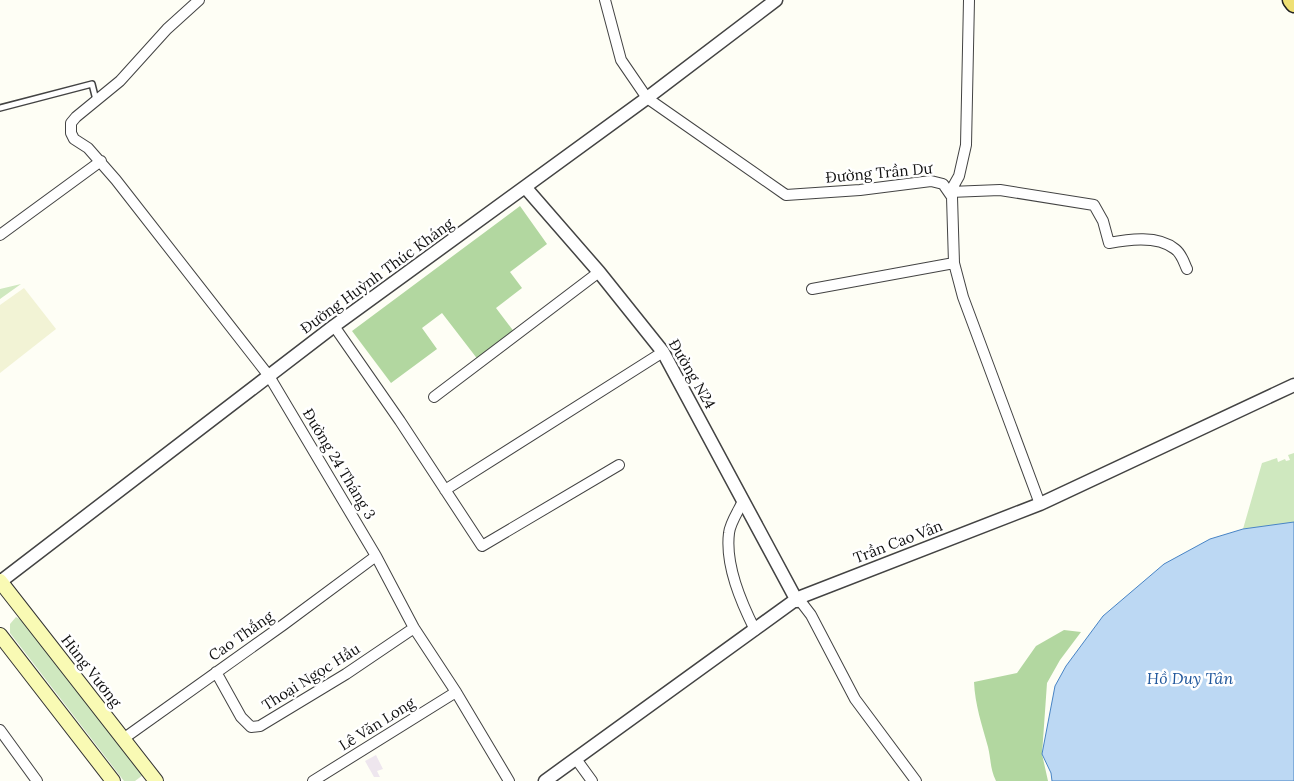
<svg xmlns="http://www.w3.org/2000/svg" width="1294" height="781" font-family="Lora,serif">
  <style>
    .industrial { fill: #eee6ee }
    .farmland { fill: #f2f3d5 }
    .green { fill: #cfe8bf }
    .forest { fill: #b2d7a0 }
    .water { fill: #bcd8f3; stroke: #4884c5 }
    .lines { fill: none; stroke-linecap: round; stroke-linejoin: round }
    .service-casing { stroke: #434343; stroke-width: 8 }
    .minor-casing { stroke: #434343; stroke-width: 12 }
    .tertiary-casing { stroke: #434343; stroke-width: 15 }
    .secondary-casing { stroke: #323232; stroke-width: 16 }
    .primary-casing { stroke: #212121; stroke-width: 19 }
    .service { stroke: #fff; stroke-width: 5 }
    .minor { stroke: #fff; stroke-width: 10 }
    .tertiary { stroke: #fff; stroke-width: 12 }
    .secondary { stroke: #f9fab4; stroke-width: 14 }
    .primary { stroke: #efe074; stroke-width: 16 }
    .labels { text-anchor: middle; stroke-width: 5; stroke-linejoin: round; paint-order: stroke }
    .street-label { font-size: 15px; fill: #101010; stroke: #fff }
    .water-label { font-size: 16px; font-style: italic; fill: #20579c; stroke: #fff }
  </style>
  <rect width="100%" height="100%" fill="#fefef5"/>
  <path class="industrial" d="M376,755L383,769L377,771L380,777H374L365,761Z"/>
  <path class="farmland" d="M24,288L56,329L0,373V305Z"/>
  <path class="green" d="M21,284L0,299V289Z
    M1294,453V523L1243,529L1262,463L1277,458L1278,462L1285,459L1286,461L1290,460L1288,455Z
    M16,617L25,622L143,775L135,781H124L10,633V624Z"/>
  <path class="forest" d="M520,206L547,244L510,272L522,288L496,308L515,333L479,361L442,313L422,328L437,349L391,383L352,331Z
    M1064,630L1081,632L1060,660L1047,683L1042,754L1048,781H996C990,769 991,759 988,747C982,725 975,705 974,682L1017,673L1036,646Z"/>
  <path class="water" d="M1294,522V781H1052L1051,773L1042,754L1055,686L1066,666L1103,616L1164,564L1210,539L1243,529Z"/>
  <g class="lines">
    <g class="service-casing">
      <path id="service" d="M0,108L92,84L96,100"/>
    </g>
    <g class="minor-casing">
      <path id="minor" d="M199,0L167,29L120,81L76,117L71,123V133L74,139L88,148L116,180L269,376L376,556L414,628L456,692L509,781
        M605,0L621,60L647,98L786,195L860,190L931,181L943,184L952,197L954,263L963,297L1040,504
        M950,192L1000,190L1094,205L1103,221L1109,243C1129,239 1158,235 1175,249C1182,254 1184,263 1187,269
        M950,192L959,176L966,145L969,0
        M0,235L101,161
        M812,289L954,263
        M334,326L400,421L482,546L619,465
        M434,397L599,272
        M445,490L663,352
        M743,501C739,510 730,523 729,533C725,565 741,602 755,630
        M798,598L811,615L855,699L916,781
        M216,672L241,717L251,727L260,726L346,674L414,628
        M0,730L37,781
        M123,739L283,625L376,556
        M576,759L592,781
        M313,781L456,692"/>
    </g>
    <g class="tertiary-casing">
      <path id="tertiary" d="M525,187L599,272L663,352L797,601
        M0,582L334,326L647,98L776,0
        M545,781L798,598L1040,504L1294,385"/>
    </g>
    <g class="secondary-casing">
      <path id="secondary" d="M0,581L156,781
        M0,635L113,781"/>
    </g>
    <g class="primary-casing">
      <path id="primary" d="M1291,0L1294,4"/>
    </g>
    <use href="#service" class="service"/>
    <use href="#minor" class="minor"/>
    <use href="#tertiary" class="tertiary"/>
    <use href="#secondary" class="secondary"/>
    <use href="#primary" class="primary"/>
  </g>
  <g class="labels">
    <g class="street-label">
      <text transform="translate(879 173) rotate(-5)" y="5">Đường Trần Dư</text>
      <text transform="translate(377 276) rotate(-36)" y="5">Đường Huỳnh Thúc Kháng</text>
      <text transform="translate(692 374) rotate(60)" y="5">Đường N24</text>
      <text transform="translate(339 464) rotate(59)" y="5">Đường 24 Tháng 3</text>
      <text transform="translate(898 542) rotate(-21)" y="5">Trần Cao Vân</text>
      <text transform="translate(241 636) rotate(-35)" y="5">Cao Thắng</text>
      <text transform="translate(91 671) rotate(52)" y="5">Hùng Vương</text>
      <text transform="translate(311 677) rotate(-32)" y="5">Thoại Ngọc Hầu</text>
      <text transform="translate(377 724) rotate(-32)" y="5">Lê Văn Long</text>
    </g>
    <g class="water-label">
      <text x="1190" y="684">Hồ Duy Tân</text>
    </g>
  </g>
</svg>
